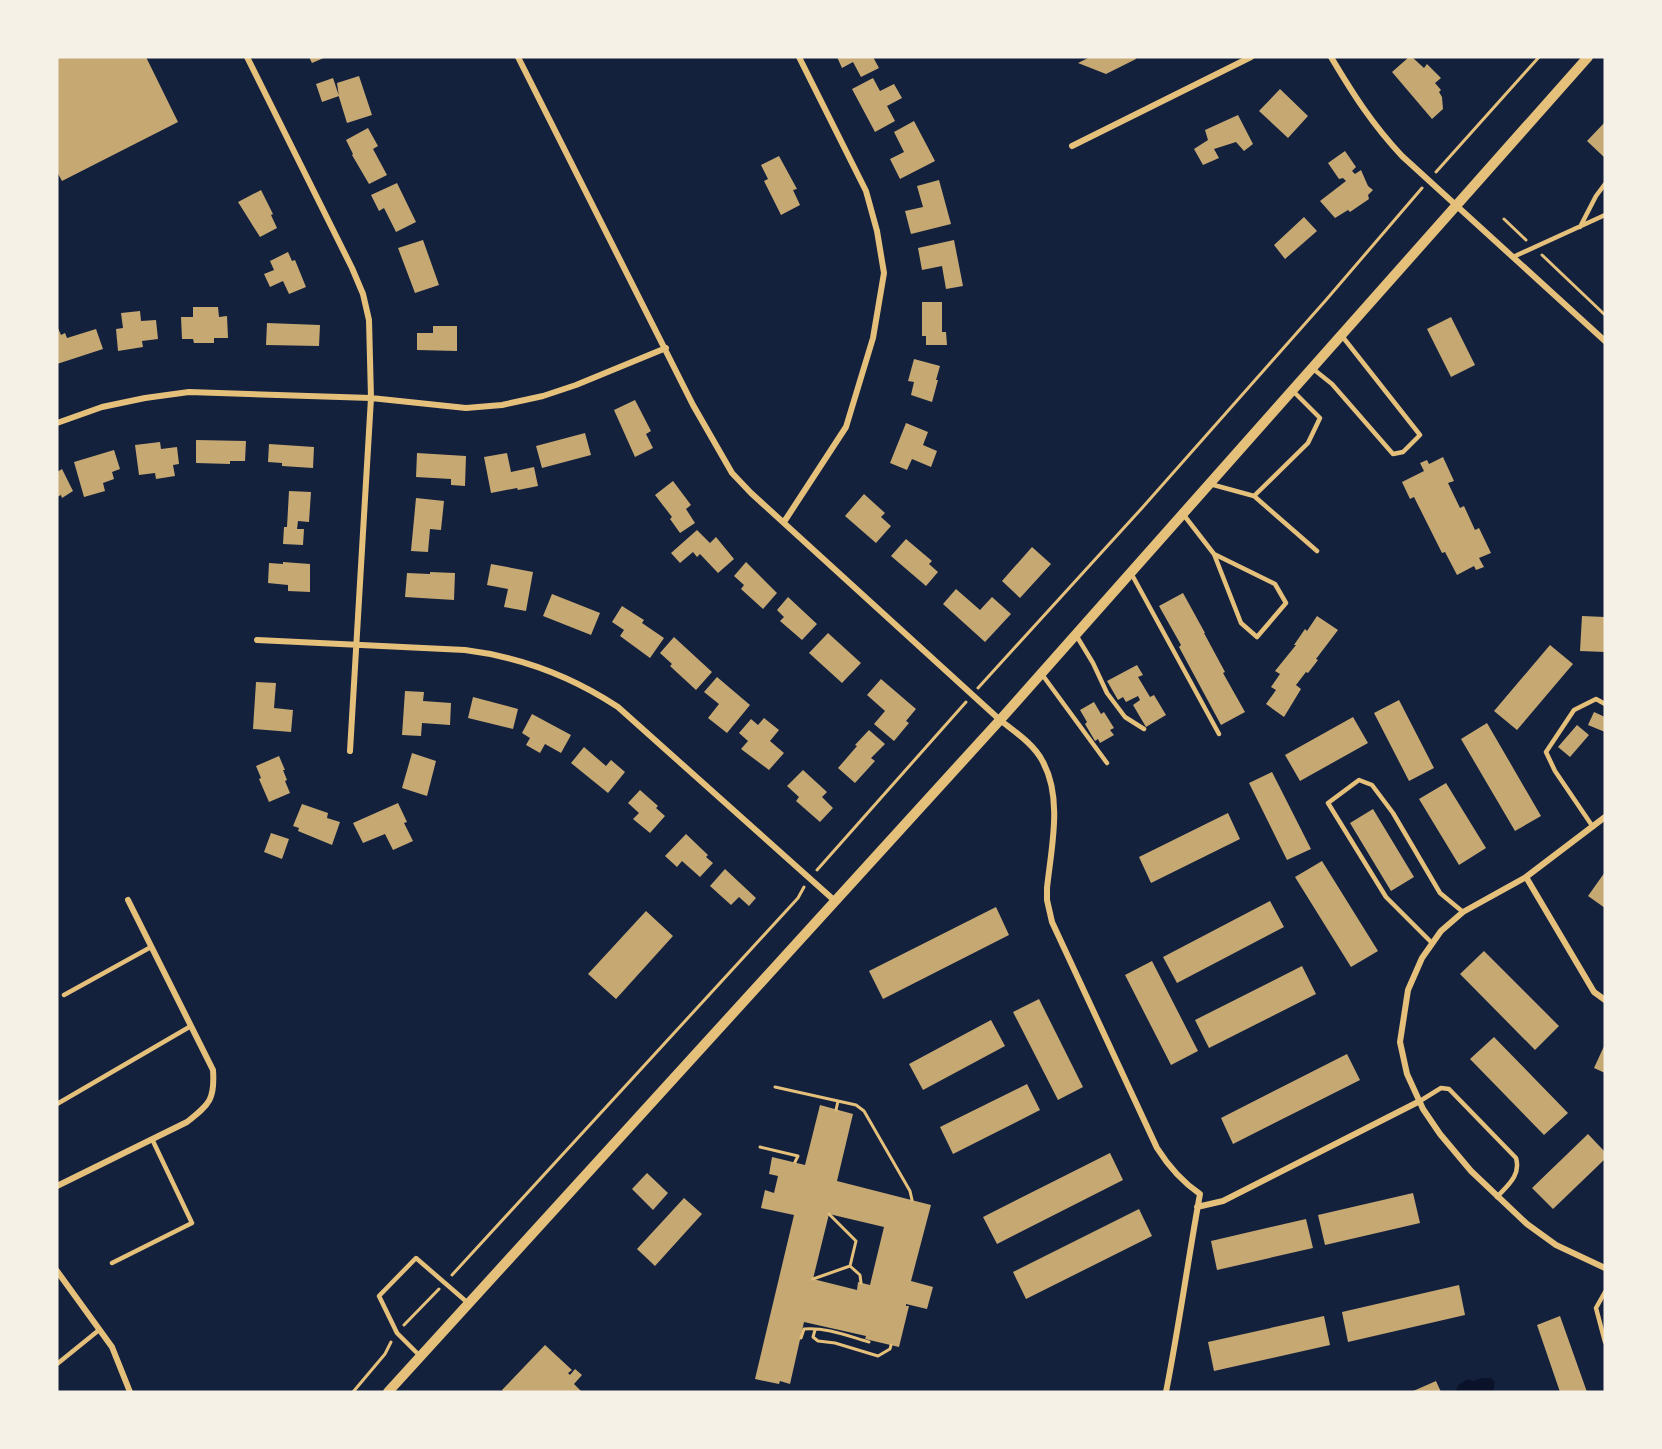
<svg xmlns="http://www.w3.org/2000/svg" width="1662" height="1449" font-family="'Roboto Serif',serif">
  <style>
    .water { fill: #0b132b }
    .building { fill: #c6a872; fill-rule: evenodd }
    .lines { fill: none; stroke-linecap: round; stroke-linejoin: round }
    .path { stroke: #e5c07b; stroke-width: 3 }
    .service { stroke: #e5c07b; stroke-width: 4.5 }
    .minor { stroke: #e5c07b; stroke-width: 6 }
    .tertiary { stroke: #e5c07b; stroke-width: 10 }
  </style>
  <rect width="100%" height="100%" fill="#14213d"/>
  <path class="water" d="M1481,1378H1491L1495,1382L1493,1392H1455L1459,1384L1468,1379L1473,1381Z"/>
  <path class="building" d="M57,57H146L178,122L62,181L57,172Z
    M309,57H326L312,63Z
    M837,57H873L879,68L861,77L853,62L842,68Z
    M1090,57H1135L1136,59L1106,74L1078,63Z
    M1409,57H1412L1424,68L1427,64L1441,78L1435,83L1441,90L1439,92L1442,97L1443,109L1432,119L1392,72Z
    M359,76L372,115L347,123L339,97L337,83Z
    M333,78L339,96L322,102L316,84Z
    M873,78L880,91L894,84L902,98L887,106L895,121L875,132L852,89Z
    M1280,89L1308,116L1288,138L1259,111Z
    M1238,115L1253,144L1244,151L1236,142L1214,149L1219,158L1203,165L1194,149L1208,140L1205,130Z
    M914,121L935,161L900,179L890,159L904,152L894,132Z
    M1605,122V158L1587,141Z
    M368,128L378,146L373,149L387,175L369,184L352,155L353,154L346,140Z
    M1345,151L1356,167L1352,171L1355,174L1361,170L1368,186L1373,190L1368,195L1369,199L1350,212L1348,210L1335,218L1320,201L1346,181L1343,178L1339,179L1328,163Z
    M779,156L797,189L793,190L800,205L781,215L764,181L768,179L761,165Z
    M939,180L951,224L911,234L905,211L923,207L917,186Z
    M397,183L416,222L396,232L384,208L379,211L371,195Z
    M261,190L273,214L271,215L277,228L260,237L238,202Z
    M1304,217L1317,231L1285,259L1274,245Z
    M423,240L439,285L415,293L398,248Z
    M954,240L963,286L946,289L942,266L922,270L918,248Z
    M288,252L292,261L295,260L306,287L289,294L283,281L270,287L264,274L274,270L270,261Z
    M922,302H942V332H946L947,345H926V336H922Z
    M193,307H218L219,317L227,316L228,338H214V343H194L193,339H182L181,317H193Z
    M140,311L141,321L156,320L158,339L142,341L143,347L118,351L116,329L123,328L121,313Z
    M1451,317L1475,365L1451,377L1427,329Z
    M267,323L320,325L319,346L266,345Z
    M57,326L61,335L65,333L67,338L96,329L103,349L57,364Z
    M433,326H457V351L417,350V333H433Z
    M914,359L940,366L936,380H938L932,402L911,395L914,382L908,381Z
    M635,400L651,431L646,434L653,448L635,457L614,410Z
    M906,423L928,432L923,445L937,451L931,467L912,459L907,470L890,463Z
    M585,433L591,455L542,468L536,446Z
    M196,440L246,441L245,461H230V464L196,463Z
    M160,442L161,449L177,447L179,464L173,465L175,476L156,479L155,473L139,475L135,445Z
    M269,444L314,447L313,468L282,466V463L268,462Z
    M114,450L120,469L112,472L114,479L103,483L105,491L84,497L74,462Z
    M417,453L466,456L465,486L451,485V479L416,477Z
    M507,453L511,472L534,467L538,486L518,490L517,488L491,493L484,457Z
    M1443,457L1454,481L1448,483L1460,508L1464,506L1475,530L1479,528L1491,553L1479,558L1484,567L1476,570L1474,566L1457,575L1445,552L1442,553L1414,497L1410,499L1402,482L1424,471L1420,463L1427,460L1429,464Z
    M62,469L73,491L62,498L61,495L57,497V472Z
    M673,481L691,505L686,509L695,523L680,533L670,519L672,517L655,495Z
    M289,491L311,492L309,522L298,521L297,529H304L303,545L283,544L284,527H287Z
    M864,494L885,513L881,517L891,526L876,543L845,516Z
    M416,498L444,501L441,530L430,529L428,552L411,551Z
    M697,530L710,543L716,537L734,559L718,573L700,554L697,557L693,552L680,563L671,553Z
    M906,539L932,561L929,564L938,572L926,586L891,556Z
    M1032,547L1051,564L1020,598L1002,581Z
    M283,562L310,564V592L288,591V585L268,583L269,563L283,564Z
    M746,562L777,593L763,609L741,589L744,585L734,576Z
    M491,564L533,572L526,611L504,607L508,589L487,585Z
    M430,572L455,573L454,600L405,597L407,573L430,574Z
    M956,589L980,610L992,597L1011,614L985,642L943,604Z
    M1183,593L1205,633H1204L1225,672L1223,673L1245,712L1221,725L1179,647L1181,645L1159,606Z
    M552,594L600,613L591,635L543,616Z
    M788,597L817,624L802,640L780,621L784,617L777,610Z
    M622,606L644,620L642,623L664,638L650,658L620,636L624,630L612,622Z
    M1317,616L1338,630L1316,659L1318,660L1308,673L1306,672L1296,685L1301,689L1284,717L1266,704L1276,690L1271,687L1280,674L1275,671L1296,645H1294L1305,629L1307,631Z
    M1582,616L1605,617V652L1580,651Z
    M828,633L861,663L842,683L809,653Z
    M674,637L712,672L696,690L670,666L672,664L660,653Z
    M1550,645L1573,664L1517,730L1494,711Z
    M1137,665L1143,675L1138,677L1150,697L1154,695L1166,715L1146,727L1133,705L1140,700L1138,696L1126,702L1123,697L1118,700L1107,681Z
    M717,677L750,705L727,733L708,718L719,704L704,692Z
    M881,679L916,709L906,721L909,723L894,741L874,724L885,711L867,695Z
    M256,682L276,683L274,708L293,710L291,732L253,729Z
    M405,691L424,692L423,701L451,703L450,725L422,723L421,736L402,735Z
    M473,697L518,709L513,729L468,718Z
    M1399,700L1434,768L1409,781L1374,713Z
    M1094,702L1101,714L1104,712L1114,728L1110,730L1114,735L1100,743L1098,739L1095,741L1085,724L1087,722L1080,710Z
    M1594,712L1605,717V732L1588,725Z
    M532,714L571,735L561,753L545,744L540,753L526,745L530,738L522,733Z
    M1353,717L1368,743L1300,781L1285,755Z
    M764,718L779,730L770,741L784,753L769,770L741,749L748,741L739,733L751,719L758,725Z
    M1487,723L1541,816L1515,831L1461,739Z
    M1577,725L1589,735L1570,757L1558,747Z
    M869,730L885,744L871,758L875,761L855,783L838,768L857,746L855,745Z
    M584,747L606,766L611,760L625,772L608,793L571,763Z
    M412,753L436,761L427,796L402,788Z
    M279,756L285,770H283L287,780L285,781L290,793L269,802L259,779L261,778L256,766Z
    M803,770L827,792L822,797L833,808L820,822L796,801L799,797L787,786Z
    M1272,772L1311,849L1287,860L1249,783Z
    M1446,783L1486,848L1459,865L1419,799Z
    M640,790L658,806L656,808L665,816L650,833L633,819L639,813L628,803Z
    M398,803L407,822L404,823L413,841L393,850L385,834L363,843L353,823Z
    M302,804L328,813L327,818L340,822L332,845L298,831L299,828L293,826Z
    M1373,809L1414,877L1391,891L1350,823Z
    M1228,813L1240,839L1151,883L1139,857Z
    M271,833L289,839L282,859L264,852Z
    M686,834L708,855L706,857L713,863L700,877L682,861L677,867L665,856Z
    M1322,861L1378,951L1351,967L1295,877Z
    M725,869L756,898L749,906L739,897L731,905L710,886Z
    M1605,872V908L1588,896Z
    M1270,901L1284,927L1177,983L1163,957Z
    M996,907L1009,935L883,999L869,971Z
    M646,911L673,936L616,999L588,974Z
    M1484,951L1559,1026L1535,1050L1460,974Z
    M1152,961L1198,1051L1171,1065L1125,975Z
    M1302,966L1316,994L1209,1048L1195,1020Z
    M1039,999L1083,1087L1058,1100L1013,1012Z
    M991,1020L1005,1046L923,1090L909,1064Z
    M1494,1037L1568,1113L1544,1135L1470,1059Z
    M1605,1044V1073L1594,1068Z
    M1347,1054L1360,1080L1233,1144L1221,1118Z
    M1027,1084L1040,1110L953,1154L940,1127Z
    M820,1105L853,1114L837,1181L931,1205L911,1281L933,1287L927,1309L906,1304V1306H909L899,1347L865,1339L866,1336L804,1322L790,1384L780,1381L779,1384L755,1379L794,1215L761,1208L765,1190L774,1193L778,1176L769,1174L772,1157L805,1165ZM829,1214L884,1227L870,1285L858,1282L857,1290L813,1279Z
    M1588,1134L1605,1152V1159L1553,1209L1532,1188Z
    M1110,1153L1123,1180L997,1244L983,1217Z
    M647,1173L668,1193L653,1210L632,1189Z
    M1413,1193L1420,1223L1325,1245L1318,1215Z
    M684,1198L702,1214L655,1266L637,1249Z
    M1139,1209L1152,1236L1026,1299L1013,1272Z
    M1306,1219L1313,1248L1217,1270L1211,1241Z
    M1459,1285L1465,1315L1348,1342L1342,1312Z
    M1324,1316L1330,1345L1214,1371L1208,1342Z
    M1560,1316L1587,1392H1560L1537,1325Z
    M545,1345L572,1370L568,1373L570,1375L575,1369L582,1375L574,1384L582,1392H504L502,1390Z
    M1436,1381L1441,1392H1411Z"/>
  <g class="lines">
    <path class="path" d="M1436,172L1539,57
      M1504,219L1526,240
      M1542,255L1605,315
      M978,688L1142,508L1326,300L1422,188
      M817,870L966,702
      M775,1087L838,1101L836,1110
      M838,1101L856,1105L864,1111L910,1191L912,1200
      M760,1147L798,1156L795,1162
      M829,1214L856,1241L850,1266L860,1275L861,1283
      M452,1275L798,898L804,887
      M813,1279L850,1266
      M404,1325L439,1289
      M815,1330L813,1337L818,1341L835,1343L878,1356L890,1349L891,1345
      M801,1338L804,1329C825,1327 848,1336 869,1342
      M353,1392L385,1354L391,1342"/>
    <path class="service" d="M1580,227L1596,196L1605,184
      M1513,257L1605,215
      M1312,368L1332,384L1393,454L1403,452L1420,435L1342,336
      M1210,484L1254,496L1308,443L1320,418L1292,390
      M1254,496L1317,551
      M1183,514L1214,554L1241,623L1257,637L1286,603L1275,584L1214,554
      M1131,573L1219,734
      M1076,635L1093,663L1107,693L1125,717L1144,729
      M1041,673L1107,763
      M1593,827L1555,771L1546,752L1574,710L1596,699L1605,704
      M1432,943L1386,897L1328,803L1359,780L1372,785L1393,813L1440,893L1463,912
      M64,995L151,947
      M1420,1101L1441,1088L1449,1089L1516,1158C1521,1175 1508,1185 1497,1197
      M57,1104L191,1026
      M112,1263L192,1223L152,1139
      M1605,1292L1596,1308L1605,1342
      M419,1355L397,1333L379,1296L416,1258L468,1303
      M57,1364L99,1330"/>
    <path class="minor" d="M247,57L352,268L363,294L369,320L371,398L350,751
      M518,57L693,405L732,473L751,493L1000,720C1015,732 1034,744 1043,762C1063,799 1051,849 1047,888V900L1052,922L1157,1148C1169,1167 1181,1181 1200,1194C1188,1260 1179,1326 1166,1392
      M1331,57C1353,94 1372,124 1402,156L1605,341
      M1072,146L1251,57
      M57,423L102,407L145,398L189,392L371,398L466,408L502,405L543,396L576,385L666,348
      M784,522L846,427L873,338L884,273L877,231L866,191L799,57
      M257,640L465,650C521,657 571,676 618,707L835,901
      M1605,817L1526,877L1463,912L1441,931L1422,958L1408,990L1400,1042L1407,1074L1423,1109L1440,1134L1471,1171L1527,1224L1556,1245L1605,1268
      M1526,877L1594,992L1605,1000
      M57,1186L187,1122C210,1104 215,1099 213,1070L128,900
      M1197,1207L1223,1201L1420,1101
      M57,1271L112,1347L130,1392"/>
    <path class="tertiary" d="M388,1392L1000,720L1588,57"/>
  </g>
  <rect width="1662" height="1449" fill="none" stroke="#f6f1e7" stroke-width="117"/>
</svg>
